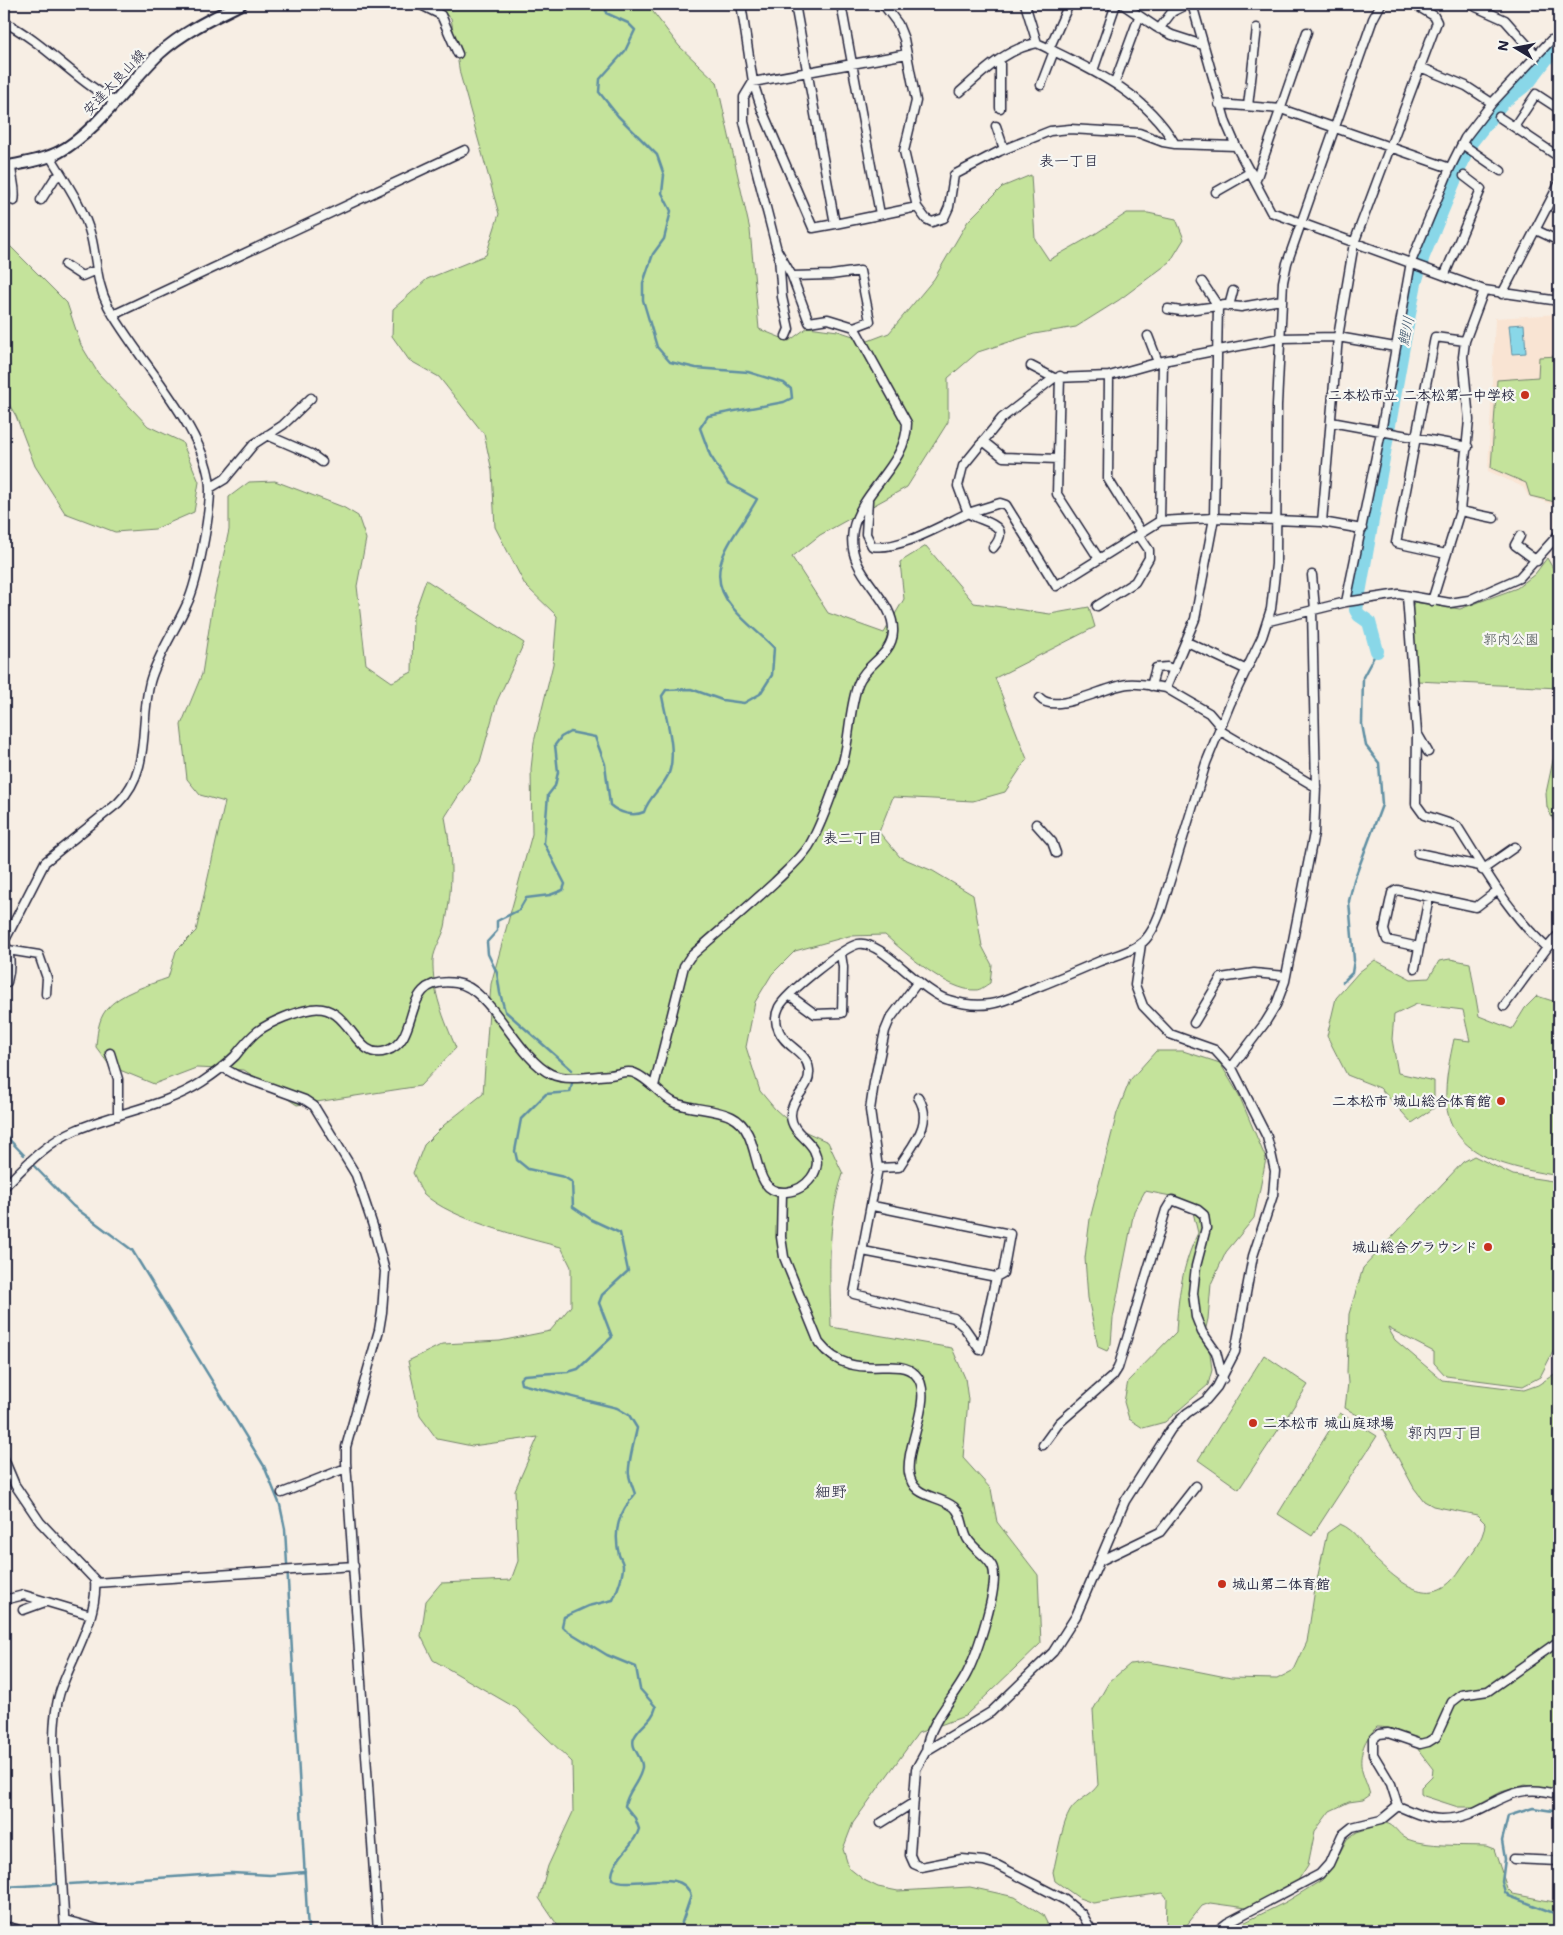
<svg xmlns="http://www.w3.org/2000/svg" width="1563" height="1935" font-family="Mali,'Klee One',sans-serif">
  <style>
    .built { fill: #f9e4d3 }
    .green { fill: #c4e39b; stroke: #73826b }
    .water { fill: #89d7e8; stroke: #608fa3 }
    .lines { fill: none; stroke-linecap: round; stroke-linejoin: round }
    .stream { stroke: #608fa3; stroke-width: 2.5 }
    .river { stroke: #89d7e8; stroke-width: 14 }
    .minor-casing { stroke: #22223b; stroke-width: 11 }
    .major-casing { stroke: #22223b; stroke-width: 14 }
    .highway-casing { stroke: #22223b; stroke-width: 15 }
    .minor { stroke: #f6f6f2; stroke-width: 8 }
    .major { stroke: #f6f6f2; stroke-width: 10 }
    .highway { stroke: #f6f6f2; stroke-width: 11 }
    .poi-dot { fill: #c8321e; stroke: #f6f6f2; stroke-width: 2 }
    .labels { text-anchor: middle; stroke-width: 4.5; stroke-linejoin: round; paint-order: stroke }
    .street-label { font-size: 14px; fill: #22223b; stroke: #f6f6f2 }
    .poi-label { font-size: 14px; font-weight: bold; fill: #22223b; stroke: #f6f6f2; text-anchor: end }
    .park-label { font-size: 14px; fill: #4a5253; stroke: #f6f6f2 }
    .neighbourhood-label { font-size: 15px; fill: #22223b; stroke: #f6f6f2 }
    .water-label { font-size: 15px; font-style: italic; fill: #41586f; stroke: #f6f6f2 }
    .quarter-label { font-size: 16px; fill: #22223b; stroke: #f6f6f2 }
  </style>
  <rect width="100%" height="100%" fill="#f7eee4"/>
  <filter id="ink" filterUnits="userSpaceOnUse"><feTurbulence type="fractalNoise" baseFrequency=".02" numOctaves="2"/><feDisplacementMap in="SourceGraphic" scale="10" xChannelSelector="R" yChannelSelector="G"/><feConvolveMatrix kernelMatrix="1 2 1 2 8 2 1 2 1" color-interpolation-filters="sRGB"/></filter>
  <g filter="url(#ink)">
    <path class="built" d="M1559,314V507L1528,496L1523,487L1488,471L1495,318Z"/>
    <path class="green" d="M430,4H647L679,46L717,82L750,230L759,329L789,341L808,327L838,331L868,341L889,333L934,279L968,221L1002,187L1031,175L1035,239L1049,260L1095,234L1127,213H1148L1176,219L1184,239L1170,262L1119,300L1076,327L1034,334L978,352L948,378V422L907,487L820,535L792,557L828,613L884,633L904,599L900,562L926,546L974,603L1050,614L1089,607L1095,627L995,678L1027,759L1005,792L973,801L893,797L879,832L900,857L933,871L973,895L982,946L992,965L990,983C986,985 981,990 976,990C949,992 904,952 885,935L849,936L795,951L772,974L755,1002L746,1047L760,1091L775,1109L795,1127L828,1142L843,1174C826,1223 830,1275 831,1327L952,1348L965,1378L968,1400L963,1458L991,1489L997,1522L1038,1575L1041,1643L965,1716L918,1733L853,1823L843,1849L849,1868L864,1880L878,1887L898,1891L970,1887L1015,1897L1043,1915L1051,1931H571L558,1926L539,1898L548,1866L573,1812L572,1762L516,1708L433,1660L421,1636L426,1601L441,1583L511,1580L518,1561L515,1490L538,1437L472,1446L437,1439L420,1416L408,1361L443,1344L500,1341L550,1331L571,1306V1267L561,1247C525,1238 450,1219 424,1194C419,1189 417,1180 413,1173L424,1145L444,1125L483,1094L491,984L532,834L531,769L534,742L553,664L557,616L525,585L495,527L492,471L484,434L439,377L409,360L392,336L393,309L427,279L486,255L499,214L460,74L451,18Z
      M4,240L67,303L81,345L98,373L148,426L182,442L199,482L194,512L155,529L115,532L65,513L35,466L16,416L4,396Z
      M1559,356V503L1530,496L1526,483L1491,468L1497,380L1538,377L1539,357Z
      M275,481L343,507L358,516L366,539L357,586L366,664L392,682L412,672L413,617L426,580L524,643L497,701L480,762L445,817C453,860 453,884 445,927C442,938 434,949 433,960C432,992 444,1019 456,1048L420,1086L297,1105L244,1070L196,1068L154,1084L110,1066L96,1047C97,1035 98,1020 106,1010C119,993 149,985 168,978L176,951L196,931L225,802L200,795L187,779L181,725L202,674L213,603L229,530V497L249,482Z
      M1547,558L1559,579V688L1417,681L1412,608L1414,602L1460,609L1517,588L1535,574Z
      M1559,733V825L1555,824L1547,807L1546,793Z
      M1450,959L1470,963L1479,1016L1512,1029L1525,1008L1537,996L1559,1003V1071L1556,1065L1559,1109V1176C1514,1168 1449,1159 1446,1100C1445,1080 1450,1058 1454,1039L1470,1041L1463,1010L1417,1004L1394,1015L1392,1039L1398,1073L1434,1081V1108L1412,1123L1380,1088L1347,1075L1327,1036L1336,998L1359,972L1375,960L1411,979L1429,978L1439,961Z
      M1156,1051H1183L1220,1063L1239,1095L1266,1159L1254,1218L1226,1252L1211,1284L1208,1319L1204,1336L1210,1353L1212,1370L1208,1385L1165,1422L1143,1428L1129,1419L1124,1402L1128,1381L1176,1332C1178,1297 1182,1265 1198,1233L1191,1204L1176,1197L1145,1191L1134,1211L1113,1318L1111,1344L1107,1351L1098,1347L1088,1298L1085,1258L1090,1219L1117,1113L1130,1080Z
      M1474,1156L1513,1175L1559,1182V1340L1540,1377L1523,1386L1446,1376L1434,1363V1352L1388,1328L1395,1340L1442,1380L1524,1390L1538,1385L1559,1371V1790L1525,1785L1501,1792L1473,1807H1458L1424,1796L1421,1794V1787L1432,1776L1433,1769C1416,1748 1407,1727 1377,1727C1365,1738 1358,1754 1362,1771C1364,1779 1368,1786 1370,1795L1363,1800L1349,1802L1330,1811L1315,1831L1308,1865L1297,1882L1246,1908L1210,1903L1202,1906L1182,1931H1166L1167,1898L1163,1893L1093,1903L1079,1898L1055,1881L1053,1872C1057,1857 1062,1824 1070,1811C1077,1799 1091,1796 1098,1785L1093,1710L1109,1682L1130,1664L1147,1662L1166,1665L1231,1678L1277,1679L1294,1670L1307,1642L1315,1589L1327,1533L1340,1524C1356,1530 1364,1547 1375,1559C1402,1585 1433,1611 1460,1570C1469,1556 1484,1541 1485,1523L1477,1515L1433,1506L1424,1501L1414,1488L1383,1430L1345,1408L1348,1383L1347,1372L1349,1314L1363,1268L1463,1162Z
      M1264,1355L1308,1385L1239,1489L1198,1460Z
      M1340,1413L1377,1436L1312,1536L1278,1514Z
      M1385,1823C1396,1825 1397,1834 1407,1839C1426,1847 1464,1845 1486,1846L1494,1849L1507,1888L1513,1894L1559,1903V1931H1227L1286,1902L1322,1880L1335,1862L1347,1839L1357,1832Z"/>
    <path class="water" d="M1524,324L1526,353L1512,354L1509,325Z"/>
    <g class="lines">
      <path class="stream" d="M1343,982L1352,973L1354,960L1349,901L1354,880L1382,805L1379,763L1366,746L1362,724L1363,677L1377,651
        M572,1070L505,1011L500,993L497,973L488,954L487,942L497,931V921L519,910L526,898L550,895L563,890L565,884L544,843L548,795L555,786L558,772L555,745L561,737L570,732L595,737L605,764L610,805C619,813 633,817 644,812C649,796 663,788 669,773C677,751 666,719 662,696L666,690L691,689L722,700L744,703L760,694L772,675L774,648C761,634 745,623 733,608C698,568 738,535 757,499L728,483L710,455L700,428L708,416L784,402L792,398L791,389L784,383L748,372L696,368L670,362L657,347L643,300V283L653,254L664,239L671,211L662,193L664,175L657,155L618,116L599,92L600,79L625,51L635,30L628,23L606,13V4
        M572,1084L570,1092L546,1094L521,1119L515,1151L517,1160L528,1169L564,1177L572,1182L573,1207L592,1220L620,1233L628,1271L602,1295L599,1303L612,1337L578,1369L568,1372L524,1375L520,1379L521,1384L617,1408L629,1415L637,1428C635,1439 627,1466 629,1475C630,1481 633,1488 635,1494C619,1513 613,1530 619,1555C620,1558 623,1562 623,1566C623,1575 617,1591 613,1600L588,1606L564,1617L562,1626L566,1630L607,1655L636,1667L640,1689L656,1707C652,1722 640,1725 634,1738C630,1749 643,1757 642,1767C641,1781 627,1791 625,1806L635,1818L639,1829C634,1847 611,1859 612,1879C633,1890 683,1865 691,1896L679,1931
        M4,1134L24,1155
        M34,1166L73,1206L132,1250L264,1466L280,1505L285,1529L308,1931
        M1559,1812L1533,1808L1508,1816L1502,1841L1505,1859L1502,1882L1505,1892L1509,1896L1559,1915
        M70,1884L231,1873L270,1875L305,1872
        M4,1887L57,1884"/>
      <path class="river" d="M1377,651L1369,622L1359,615L1356,610L1405,335L1415,283L1423,256L1469,145L1502,103L1528,83L1549,55L1559,47"/>
      <g class="minor-casing">
        <path id="minor" d="M419,4L441,15L458,54
          M741,4L753,82L762,110L813,228L835,224
          M795,4L835,224L917,207L904,151L916,101L904,39L898,24L883,4
          M841,4L880,214
          M1025,4L1037,43C1090,69 1144,91 1175,144L1236,146
          M1122,4L1156,27L1172,35L1203,45
          M1192,4L1226,123L1236,146L1271,212L1484,290L1465,341L1463,357L1469,420L1460,511L1432,601
          M1476,7L1505,20L1536,55
          M4,22C45,43 74,79 114,101
          M1159,29L1172,12L1188,4
          M1049,49L1069,4
          M1000,59V108
          M1420,67L1466,86L1492,103
          M1093,71L1116,4
          M1115,82L1139,17
          M1041,85L1054,51
          M960,92C984,71 1006,49 1037,43
          M1219,104L1281,109L1450,168
          M1248,106L1257,28
          M1499,117L1559,157
          M996,126L1004,149
          M1514,127L1536,94L1559,109
          M1462,144L1501,171
          M11,165C11,177 17,190 14,201
          M1256,180L1307,32
          M1216,192L1251,172
          M41,200L55,178L61,175
          M917,207L926,219L932,222L944,218L949,207L954,175L1000,151L1050,131L1070,129L1139,133L1163,142L1175,144
          M1536,230L1559,241
          M779,257L782,297L789,329L786,336
          M65,265L82,276L96,270
          M1445,274L1481,189L1464,176
          M792,276L809,322L828,319L854,327L870,321L860,271L831,275L792,276L777,250L744,122V97L753,82L907,54
          M1202,282L1218,306L1214,518L1195,619L1166,688L1209,713L1221,727
          M1484,290L1559,301
          M1502,294L1559,184
          M1229,306L1233,291
          M1168,309L1181,311L1225,305L1241,307L1281,300
          M113,315L465,150
          M1148,336L1158,362
          M1031,366L1054,378
          M1060,376L1057,494L1099,559
          M1109,376L1108,479L1141,532
          M1331,422L1468,447
          M267,435L311,454L322,462
          M983,441L1003,457L1058,459
          M210,488L225,479L254,444L283,425L311,398
          M868,500L866,534L872,546C899,551 944,524 968,513C982,523 1014,523 993,548
          M1460,511L1494,518
          M1160,521L1163,361
          M1322,522L1338,337L1354,243L1437,22L1434,16L1414,4
          M1362,529L1322,522L1276,520L1214,518L1160,521L1056,586L1006,505L1000,503L968,513L958,486L963,466L1002,418L1054,378L1109,376L1163,361L1280,338L1338,337L1395,347
          M1520,536L1515,545L1537,561
          M1446,554L1396,543L1435,337L1465,341
          M1312,575L1315,609
          M1407,596L1417,733L1416,804L1424,815L1457,826C1485,870 1508,913 1547,948L1559,934
          M1346,602L1381,432L1411,262L1450,168L1465,138L1492,103L1551,40
          M1097,606L1135,582L1149,558V550L1138,534
          M1269,621L1346,602L1399,594L1450,603L1469,600L1519,578L1559,534
          M1187,642L1247,670
          M1151,686L1156,668L1167,667L1175,670
          M1040,698C1055,715 1106,686 1128,684C1140,683 1154,686 1166,688
          M1219,730L1316,787
          M1417,733L1428,752
          M1036,824L1052,842L1056,853
          M1418,853L1480,866
          M1482,870L1515,847
          M4,942L45,862L118,803C152,769 139,725 150,682C157,656 176,629 187,604C198,581 210,514 210,489C209,432 135,357 108,306C96,283 97,260 91,236C84,208 65,181 50,156
          M6,946C11,957 10,971 7,982
          M1419,947L1387,940L1384,930L1392,893L1397,890L1476,907L1497,891
          M8,950L39,955L47,978L46,994
          M1415,968L1429,897
          M789,995L815,1014L842,1013L843,967L841,954
          M1504,1006L1547,948
          M1194,1023L1221,978L1254,973L1286,976
          M110,1053L118,1079V1116
          M222,1067L236,1075L305,1100L314,1106L356,1175L373,1226L385,1271L382,1312L379,1330L346,1447V1462L378,1931
          M1231,1068L1265,1023L1276,1005L1285,981L1314,833L1316,787L1312,610
          M654,1086L684,966L690,957C718,932 747,908 775,882C786,871 800,860 809,846C820,828 836,784 843,762C850,737 849,709 858,684C865,664 892,656 893,632C895,596 845,576 853,530C861,490 907,465 907,423L854,327
          M878,1168L899,1167C912,1145 935,1123 918,1097
          M4,1187C26,1165 47,1142 76,1130C117,1112 164,1107 202,1082C214,1074 225,1066 235,1056C242,1047 249,1038 258,1031C272,1021 295,1012 312,1009C351,1003 354,1062 386,1051C424,1039 397,975 456,983C491,987 517,1058 551,1074C567,1082 593,1076 610,1075C618,1074 627,1070 634,1073C650,1079 660,1096 675,1103C693,1110 714,1108 732,1117C765,1133 747,1195 786,1192C806,1190 824,1170 814,1150C807,1137 792,1132 791,1116C790,1098 811,1089 809,1070C807,1051 786,1048 779,1031C775,1023 775,1015 779,1007C787,993 842,948 858,944C881,939 921,993 949,1000C962,1004 976,1006 990,1004C1004,1002 1017,995 1030,990C1053,981 1077,971 1100,961C1113,956 1128,953 1139,945C1150,938 1156,923 1161,910L1206,763L1230,704L1262,637L1271,609L1276,564L1277,405L1283,282L1287,263L1373,19L1381,4
          M782,1193L781,1237L784,1257L819,1343C852,1385 895,1354 915,1374C936,1394 905,1446 909,1473C913,1499 937,1494 954,1507C963,1515 962,1528 967,1538C973,1549 986,1555 992,1566C1001,1584 976,1656 966,1675C953,1700 929,1722 926,1751
          M873,1206L1010,1234L1003,1273L996,1277L980,1350L964,1327L954,1318L854,1294L878,1168L870,1110L874,1083L885,1031L890,1019L917,983
          M863,1251L996,1277
          M1043,1445L1059,1423L1113,1376L1118,1368L1166,1210L1172,1200L1198,1210L1204,1215L1206,1228L1196,1266L1193,1293L1196,1317L1202,1332L1216,1352L1223,1379
          M4,1459L15,1485L40,1522L95,1580C98,1618 73,1655 61,1689C55,1706 54,1725 54,1743L65,1931
          M282,1493L346,1468
          M1100,1561L1160,1532L1196,1486
          M95,1583L354,1566
          M4,1600L24,1595L91,1615
          M23,1610L45,1602
          M1398,1806L1391,1784L1373,1754V1739L1379,1734L1388,1733L1420,1744L1428,1742L1436,1737L1452,1702L1461,1695L1488,1691L1559,1641
          M881,1823L913,1803
          M1514,1859L1559,1861
          M65,1920L105,1931
          M1092,1931L1082,1914L1065,1900L997,1865L984,1861L962,1859L921,1867L914,1864L910,1855L916,1769L926,1751L991,1712L1053,1652L1076,1616L1125,1501L1171,1429L1187,1413L1206,1400L1217,1387L1235,1352L1253,1256L1273,1195L1275,1171L1271,1153L1267,1137L1233,1070L1215,1050L1170,1034L1143,1006L1135,985L1141,944
          M1217,1931L1227,1923L1320,1874L1329,1864L1342,1835L1352,1827L1381,1820L1398,1806C1412,1812 1427,1819 1442,1819C1489,1819 1504,1777 1559,1795"/>
      </g>
      <g class="major-casing">
        <path id="major" d="M4,167C22,163 42,161 59,152C98,131 127,84 160,53C183,32 213,18 241,4"/>
      </g>
      <g class="highway-casing">
        <path id="highway" d="M4,1928L16,1931"/>
      </g>
      <use href="#minor" class="minor"/>
      <use href="#major" class="major"/>
      <use href="#highway" class="highway"/>
    </g>
  </g>
  <g class="poi-dot">
    <circle cx="1525" cy="395" r="5"/>
    <circle cx="1501" cy="1101" r="5"/>
    <circle cx="1488" cy="1247" r="5"/>
    <circle cx="1253" cy="1423" r="5"/>
    <circle cx="1222" cy="1584" r="5"/>
  </g>
  <g class="labels">
    <g class="street-label">
      <text transform="translate(114 82) rotate(-47)" y="5">安達太良山線</text>
    </g>
    <g class="poi-label">
      <text x="1515" y="400">二本松市立 二本松第一中学校</text>
      <text x="1491" y="1106">二本松市 城山総合体育館</text>
      <text x="1478" y="1252">城山総合グラウンド</text>
      <text x="1263" y="1428" text-anchor="start">二本松市 城山庭球場</text>
      <text x="1232" y="1589" text-anchor="start">城山第二体育館</text>
    </g>
    <g class="park-label">
      <text x="1511" y="644">郭内公園</text>
    </g>
    <g class="neighbourhood-label">
      <text x="1069" y="166">表一丁目</text>
      <text x="853" y="843">表二丁目</text>
      <text x="1445" y="1438">郭内四丁目</text>
    </g>
    <g class="water-label">
      <text transform="translate(1406 331) rotate(-78)" y="5">鯉川</text>
    </g>
    <g class="quarter-label">
      <text x="831" y="1497">細野</text>
    </g>
  </g>
  <rect width="1563" height="1935" fill="none" stroke="#f6f6f2" stroke-width="20"/>
  <rect x="10" y="10" width="1543" height="1915" fill="none" stroke="#22223b" stroke-width="2" filter="url(#ink)"/>
  <g transform="translate(1516 48) rotate(280)" stroke="#f6f6f2" stroke-width="4" paint-order="stroke">
  <path d="M0-4L9 19L0 12L-9 19Z" fill="#22223b"/>
  <text y="-8" font-size="14" font-weight="bold" text-anchor="middle" fill="#22223b">N</text>
  </g>
</svg>
